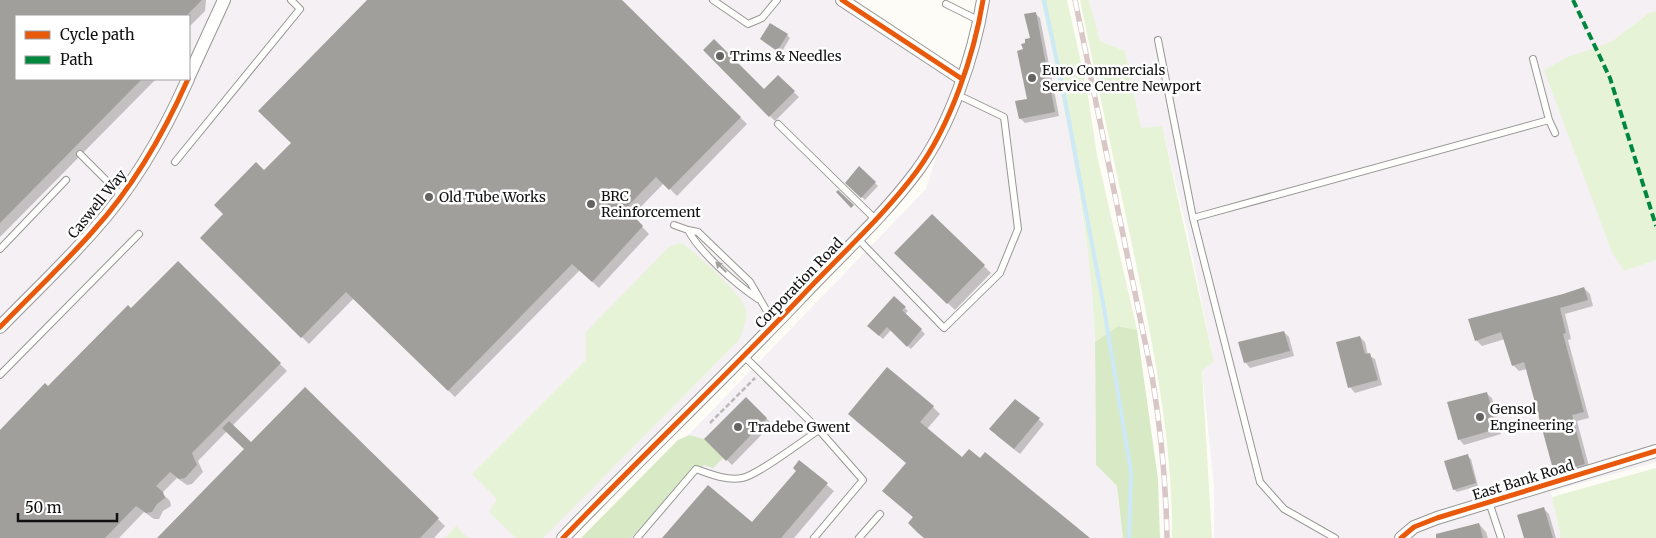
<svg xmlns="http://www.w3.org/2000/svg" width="1656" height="538" font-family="Merriweather,serif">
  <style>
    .industrial { fill: #f5f0f3; fill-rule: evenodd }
    .green { fill: #e7f3d7 }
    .forest { fill: #d8eac5 }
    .shadow { fill: #0003 }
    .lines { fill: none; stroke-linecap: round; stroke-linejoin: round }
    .stream { stroke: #cde8f7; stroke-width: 4 }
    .building { fill: #a19f9c }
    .service-casing { stroke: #979795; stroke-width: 8 }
    .minor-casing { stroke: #979795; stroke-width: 14 }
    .path { stroke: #b9b9b8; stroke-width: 2.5; stroke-dasharray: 5 2.5; stroke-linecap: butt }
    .service { stroke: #fffffe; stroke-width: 6 }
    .minor { stroke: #fffffe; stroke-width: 12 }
    .rail-casing { stroke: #d9c6c7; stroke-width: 5.5 }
    .rail { stroke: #fff; stroke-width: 4; stroke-dasharray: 11; stroke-linecap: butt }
    .quiet { stroke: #00873e; stroke-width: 4; stroke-dasharray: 8 4; stroke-linecap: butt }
    .cycleway-casing { stroke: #fff; stroke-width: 8 }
    .cycleway { stroke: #e8590c; stroke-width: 5 }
    .oneway { fill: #a0a09f }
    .poi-dot { fill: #646362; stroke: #fff; stroke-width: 2 }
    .labels { text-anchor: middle; stroke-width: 5; stroke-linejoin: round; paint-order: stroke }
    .poi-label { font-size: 14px; fill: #111; stroke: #fff; text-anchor: start }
    .street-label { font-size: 14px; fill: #111; stroke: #fff }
  </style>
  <rect width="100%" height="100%" fill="#fdfcf7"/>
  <path class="industrial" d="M0,0H842L960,78L985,0H1041L1074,159L1091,275L1095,342L1096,465L1117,486L1123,538H589L926,189L952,107L917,171L563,538H0ZM16,16H189V79H16Z
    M1089,0H1656V11L1649,13L1611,42L1624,271L1656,260V462L1551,492L1561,538H1214V487L1202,369L1214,362L1187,230L1162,127L1141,129L1125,51L1100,41Z"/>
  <path class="green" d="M1041,0H1067L1087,89L1097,155L1137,330L1118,326L1095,342C1091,227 1065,113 1041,0Z
    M1080,0H1089L1100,41L1125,51L1141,128L1162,126L1214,362L1202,370L1212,538H1172C1173,440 1153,345 1133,249C1115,166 1097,83 1080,0Z
    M1656,11V260L1624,271L1612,252L1544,70L1568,57L1611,42L1649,13Z
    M682,243C696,253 743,295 746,310C747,320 743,331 739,340L543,538H516L489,512L497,499L472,474L586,360V332L670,246Z
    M1656,468V538H1561L1552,497Z
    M456,526L468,538H445Z"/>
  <path class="forest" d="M1118,326L1137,330L1158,479L1160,538H1123L1117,486L1096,465L1095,342Z
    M689,435L704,439L723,458L713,468L704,465L631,538H581L678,440Z"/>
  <path class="shadow" d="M0,0H206L205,11L189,27V16H16V79H156L0,237Z
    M368,0H620L747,124L677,196L664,183L632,216L649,234L599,288L580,270L455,397L354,298L309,344L201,238L292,143Z
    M1035,13L1040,18L1059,116L1025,123L1020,118L1028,100L1024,50L1031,39Z
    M787,35L790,38L781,53L761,39Z
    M704,50L764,91L778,77L799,97L775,121Z
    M859,167L878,186L865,200L847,183Z
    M932,215L991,273L955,310L896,253Z
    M178,262L287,371L232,426L251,444L305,389L445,526L434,538H159L246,449L227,431L198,461L203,472L192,484L187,485L177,478L162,493L170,501L171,506L163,511L159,519H154L144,512L119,538H4L0,534V431L131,310Z
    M1584,288L1590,294L1593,306L1565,314L1571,339L1568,340L1589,418L1577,421L1590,470L1561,478L1555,472L1527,369L1519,371L1513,365L1505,339L1482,346L1476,340Z
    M894,298L908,311L905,314L925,334L911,349L891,330L883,339L872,329Z
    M1284,332L1289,337L1294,356L1250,368L1245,362Z
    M1360,337L1365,342L1368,355L1375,359L1382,385L1355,393L1350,387Z
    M1486,393L1492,398L1501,434L1464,445L1459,439Z
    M746,398L772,424L732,465L706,439Z
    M1016,401L1044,424L1020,454L996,435Z
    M933,407L940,414L927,429L962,459L1088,538H924L914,518L884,491L907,463L856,421Z
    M1467,456L1471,459L1478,486L1457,492L1454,489Z
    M799,462L834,491L794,538H664L752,524L797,471Z
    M1544,509L1549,514L1556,538H1525Z
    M1479,524L1486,532L1488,538H1444Z"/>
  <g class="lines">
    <path class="stream" d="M1044,0L1065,100L1104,308L1131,472L1129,538"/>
  </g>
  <path class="building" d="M0,0H202L186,16H16V79H142L0,223Z
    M367,0H622L741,117L669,190L656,177L626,208L643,226L592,282L572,264L448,391L346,292L301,338L200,238L223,214L214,205L256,162L264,170L291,143L258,111Z
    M1036,12L1055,112L1019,119L1015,101L1027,99L1017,51L1023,49L1021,44L1025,43V39L1030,38L1024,14Z
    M770,23L788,34L777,51L760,39Z
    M714,39L764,89L778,75L795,91L769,117L703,50Z
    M859,166L876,182L861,198L845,183Z
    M838,190L854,205L851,208L836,192Z
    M932,214L985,265L947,304L894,253Z
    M178,261L281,363L192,453L197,465L185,478L179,479L170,472L156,486L163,492L165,498L157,504L152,512L146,513L136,506L105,538H0V430L45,383L48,386L128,305L131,308Z
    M1584,287L1588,300L1560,308L1566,333L1563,334L1584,412L1572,415L1585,464L1554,473L1524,362L1512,366L1501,332L1475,341L1468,319L1563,294Z
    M894,296L906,307L902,310L922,329L907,347L887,327L879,336L867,326Z
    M1284,331L1290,351L1244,363L1238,342Z
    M1360,336L1365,354L1370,353L1378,380L1348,388L1336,342Z
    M887,367L934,406L920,422L962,457L969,449L980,458L985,452L1090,538H924L918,533L908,523L913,517L882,491L906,463L848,414Z
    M305,387L439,518L420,538H157L244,449L222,428L229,421L251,442Z
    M1487,392L1497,429L1458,440L1447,402Z
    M746,397L767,418L726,461L704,439Z
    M1015,399L1040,418L1014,449L989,429Z
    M1468,454L1476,483L1453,490L1444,461Z
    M799,460L828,483L781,538H662L708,485L752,522L796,471L793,468Z
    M1544,507L1553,538H1524L1517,515Z
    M1479,523L1483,538H1436V534Z"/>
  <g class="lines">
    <g class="service-casing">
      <path id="service" d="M713,0L748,24L762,18L777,0
        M946,4L980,21
        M1158,40L1193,218L1260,482L1284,509L1335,538
        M1533,59L1549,120L1555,133
        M778,124L875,219
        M80,154L121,195
        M175,162L300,9L291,0
        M1193,218L1549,120
        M674,225L688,230
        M858,239L944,328L1000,273L1018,229L1004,117L956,94
        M0,249L66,180
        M758,299C736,284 700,253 688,230L698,232L750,282L775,325
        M745,357L819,430L863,480L814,538
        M0,375L139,234
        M1489,502L1501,538
        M637,538L696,469C710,474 727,481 742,478C758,475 802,441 819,430
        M859,538L880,514"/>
    </g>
    <g class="minor-casing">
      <path id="minor" d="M842,0L962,79
        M189,76L224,0
        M0,327C31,295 64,264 93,231C134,186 164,133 188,79
        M563,538C641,457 722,380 799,299C838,257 882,218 917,171C950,126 974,56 983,0
        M1401,538L1414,527L1437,518L1656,451"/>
    </g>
    <path class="path" d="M710,423L755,378"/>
    <use href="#service" class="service"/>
    <use href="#minor" class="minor"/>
    <g class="rail-casing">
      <path id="rail" d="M1075,0L1152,376C1161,430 1166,483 1167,538"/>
    </g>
    <use href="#rail" class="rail"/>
    <path class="quiet" d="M1573,0L1610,78L1656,226"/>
    <g class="cycleway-casing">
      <path id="cycleway" d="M842,0L962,79
        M0,327C31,295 64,264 93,231C134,186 164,133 188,79
        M563,538C641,457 722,380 799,299C838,257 882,218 917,171C950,126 974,56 983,0
        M1401,538L1414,527L1437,518L1656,451"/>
    </g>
    <use href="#cycleway" class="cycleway"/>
  </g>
  <defs><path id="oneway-solid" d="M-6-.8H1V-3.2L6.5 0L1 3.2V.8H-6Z" transform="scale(1.25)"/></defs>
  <use class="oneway" href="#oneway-solid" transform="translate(721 267) rotate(-136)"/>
  <g class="poi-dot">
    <circle cx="720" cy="56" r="5"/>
    <circle cx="1032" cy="78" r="5"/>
    <circle cx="429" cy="197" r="5"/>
    <circle cx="591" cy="204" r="5"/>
    <circle cx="1480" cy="417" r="5"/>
    <circle cx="738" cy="427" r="5"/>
  </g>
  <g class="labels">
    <g class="poi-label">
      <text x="730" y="61">Trims &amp; Needles</text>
      <text x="1042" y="75">Euro Commercials<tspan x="1042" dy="16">Service Centre Newport</tspan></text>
      <text x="601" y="201">BRC<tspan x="601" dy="16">Reinforcement</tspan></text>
      <text x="439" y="202">Old Tube Works</text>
      <text x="1490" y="414">Gensol<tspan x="1490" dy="16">Engineering</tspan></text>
      <text x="748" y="432">Tradebe Gwent</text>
    </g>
    <g class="street-label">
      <text transform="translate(97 204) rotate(-51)" y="5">Caswell Way</text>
      <text transform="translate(799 283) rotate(-46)" y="5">Corporation Road</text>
      <text transform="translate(1523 480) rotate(-17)" y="5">East Bank Road</text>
    </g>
  </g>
  <rect x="15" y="15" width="175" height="65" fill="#ffffff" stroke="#a0a0a0"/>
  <rect x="25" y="31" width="25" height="8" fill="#e8590c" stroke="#a0a0a0"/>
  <text x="60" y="40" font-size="15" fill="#111111">Cycle path</text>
  <rect x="25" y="56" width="25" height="8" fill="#00873e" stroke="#a0a0a0"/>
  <text x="60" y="65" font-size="15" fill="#111111">Path</text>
  <path d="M18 513v8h99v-8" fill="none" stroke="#111111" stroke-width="2.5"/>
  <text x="25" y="513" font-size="15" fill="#111111" stroke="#ffffff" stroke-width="4" paint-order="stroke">50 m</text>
</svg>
